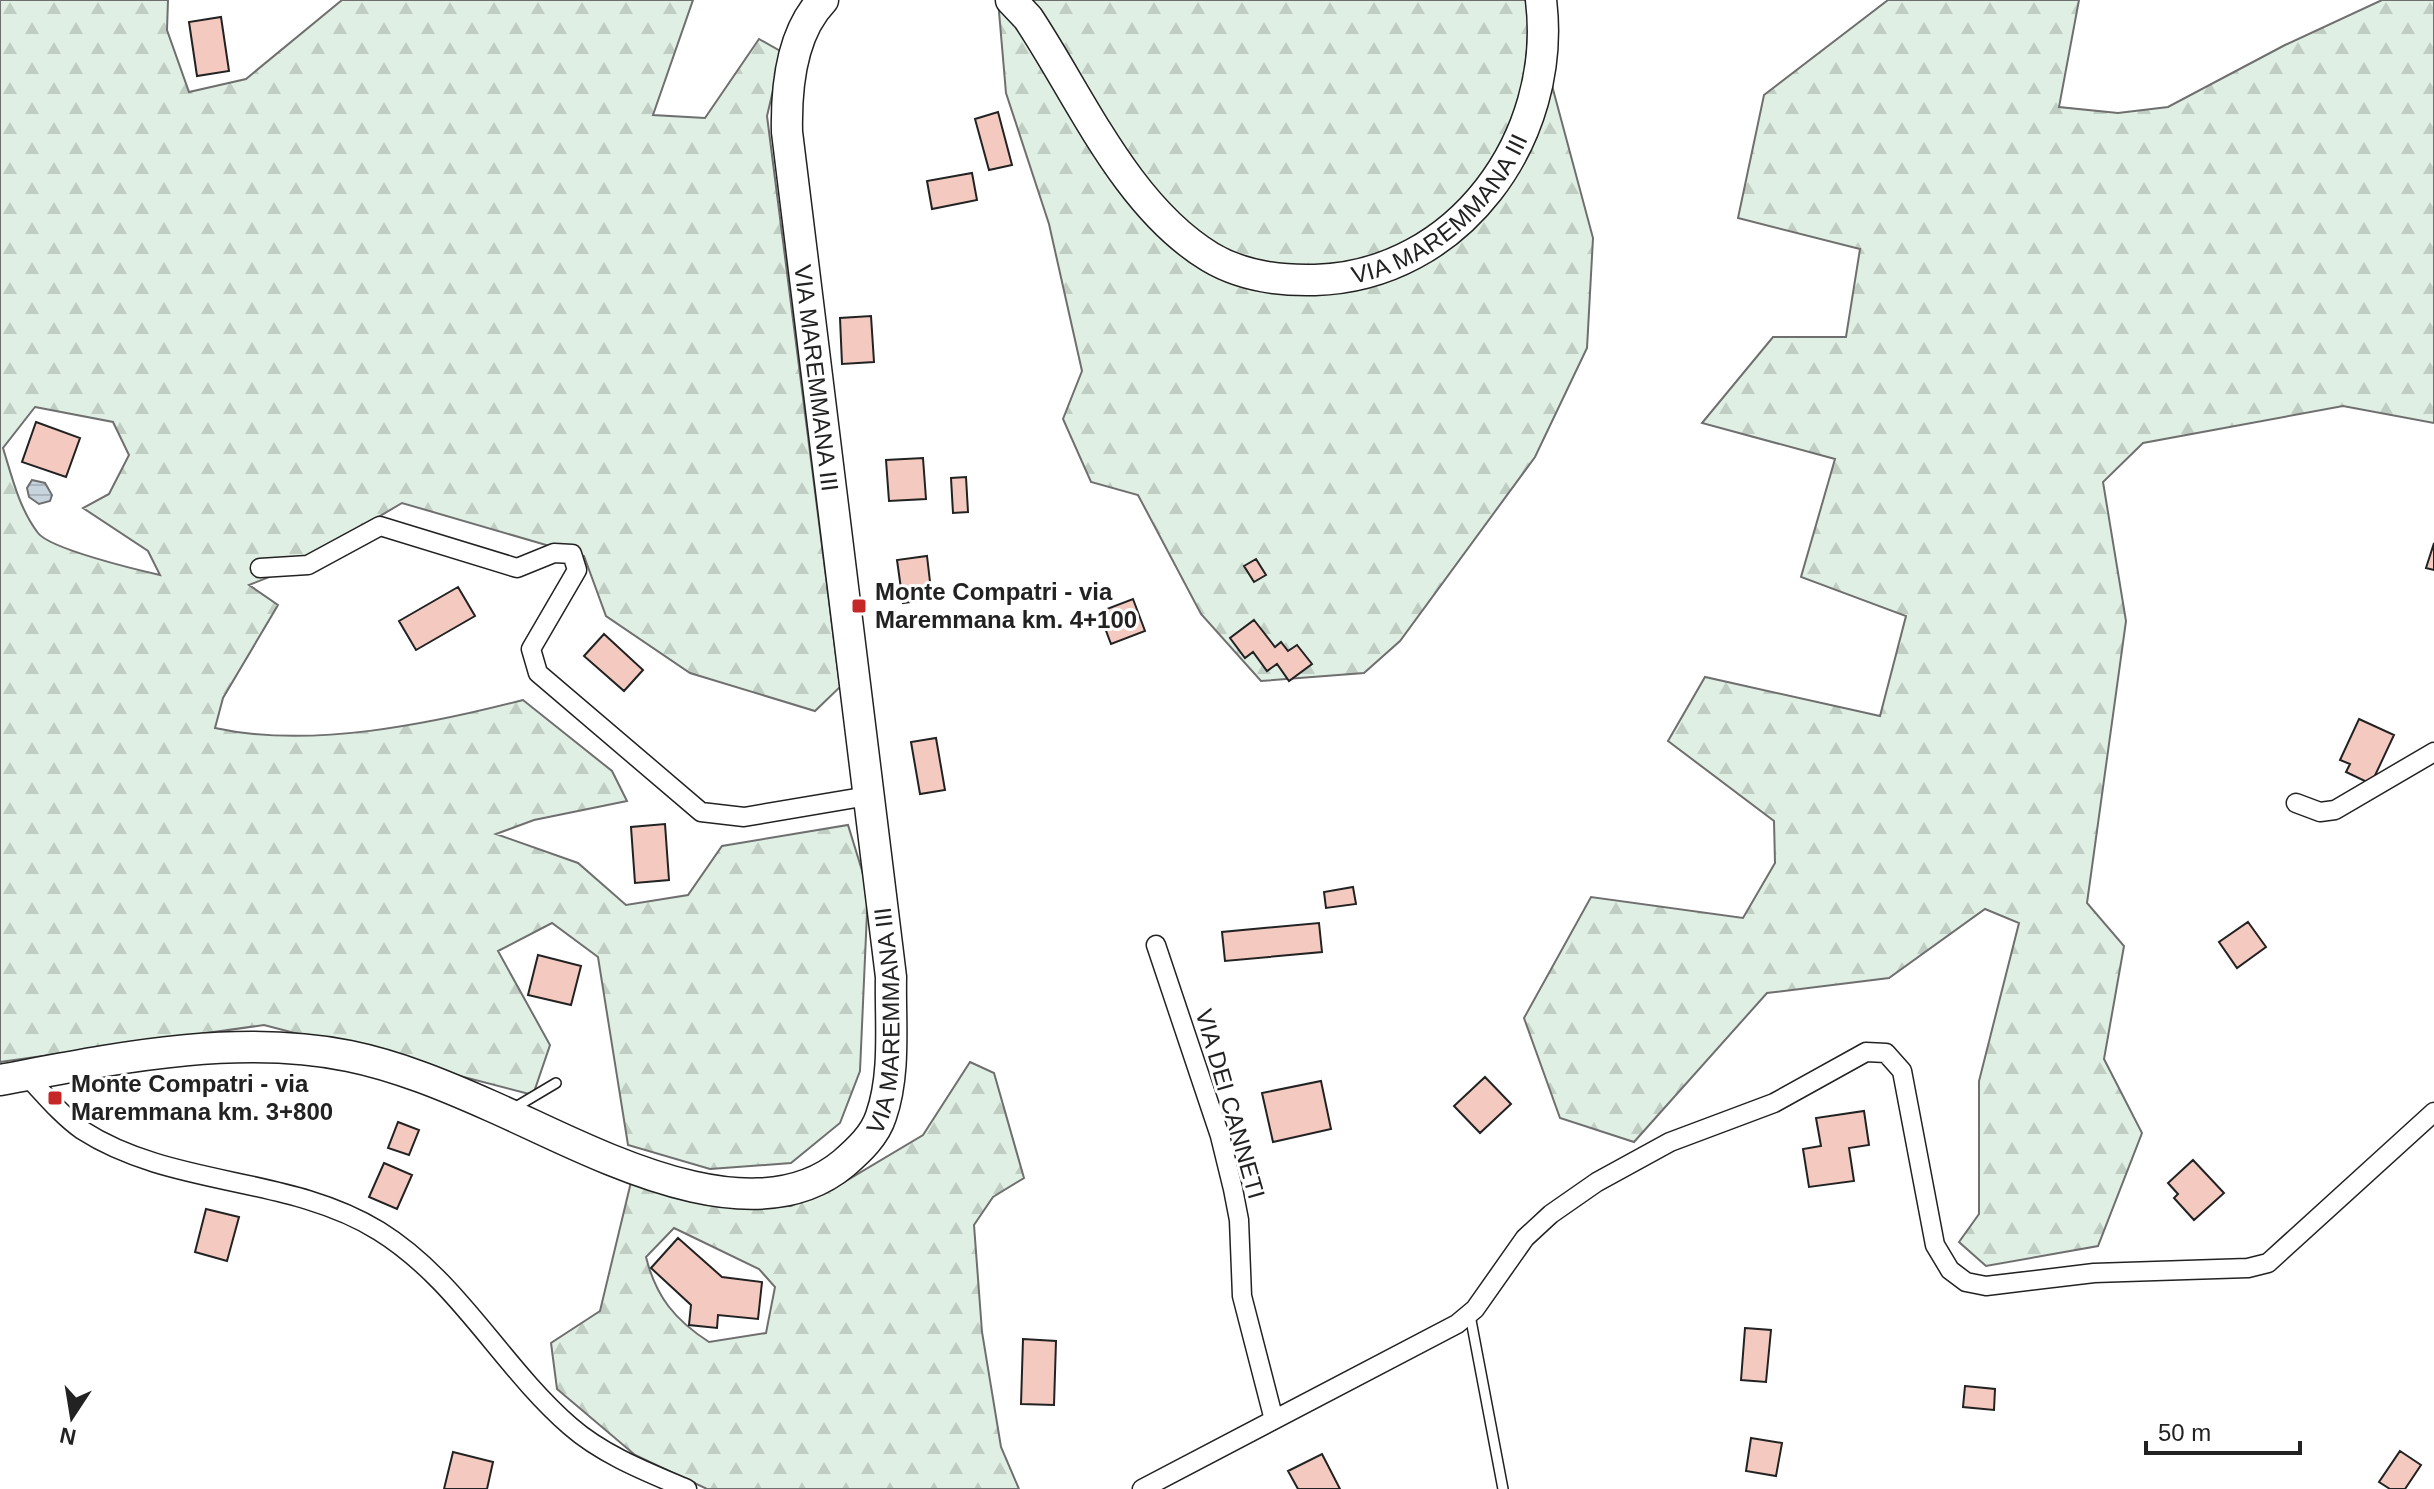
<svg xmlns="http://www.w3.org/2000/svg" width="2434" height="1489" font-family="Arial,sans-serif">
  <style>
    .forest { fill: url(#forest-firs); stroke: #6f6f6f; stroke-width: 2; fill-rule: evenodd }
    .water { fill: url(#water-rules); stroke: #6f6f6f; stroke-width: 2 }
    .building { fill: #f3c9c0; stroke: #222; stroke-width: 2 }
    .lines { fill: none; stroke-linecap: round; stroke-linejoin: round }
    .lane-casing { stroke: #222; stroke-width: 12 }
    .street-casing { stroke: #222; stroke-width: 21 }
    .primary-casing { stroke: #222; stroke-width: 33 }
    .lane { stroke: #fff; stroke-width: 9 }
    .street { stroke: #fff; stroke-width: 18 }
    .primary { stroke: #fff; stroke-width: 30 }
    .poi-dot { fill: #c62828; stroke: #fff; stroke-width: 3 }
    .labels { text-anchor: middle; stroke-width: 6; stroke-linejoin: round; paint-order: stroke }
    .street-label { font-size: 24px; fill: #222; stroke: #fff }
    .poi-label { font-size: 24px; font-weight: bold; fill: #222; stroke: #fff; text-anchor: start }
  </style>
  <defs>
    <pattern id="forest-firs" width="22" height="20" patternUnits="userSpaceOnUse" patternTransform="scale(2)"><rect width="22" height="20" fill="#e0efe3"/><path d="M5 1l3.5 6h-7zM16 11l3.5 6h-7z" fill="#c0cdc2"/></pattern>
    <pattern id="water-rules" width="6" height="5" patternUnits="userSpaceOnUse" patternTransform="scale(2)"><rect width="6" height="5" fill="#c7d3dd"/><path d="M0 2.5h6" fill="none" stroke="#abb5bd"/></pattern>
  </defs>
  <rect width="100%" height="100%" fill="#fff"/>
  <path class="forest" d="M0,0H168L167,30L189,92L246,79L342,0H693L653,115L705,118L759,39L782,52L767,116L840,687L815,711L690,673L606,616L584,556L402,503L292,568L249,585L278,605L223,698L215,728C310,749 430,724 523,700L612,771L627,801L534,820L496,834L578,863L626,905L688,895L722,846L848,825L868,890L860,1071L840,1123L791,1163L710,1169L628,1145L598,957L552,923L498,951L550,1045L533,1095L264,1025L0,1062ZM35,407L113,422L129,455L109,494L83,508L148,551L160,575C138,570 50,549 38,533C19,508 12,477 3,448Z
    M998,0H1529L1593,238L1587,348L1535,457L1400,641L1364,673L1261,681L1201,614L1138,495L1091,482L1063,419L1082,371L1049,224L1006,93Z
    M1888,0H2079L2059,107L2118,113L2168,107L2285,45L2382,0H2434V423L2343,406L2143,443L2103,482L2126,621L2087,903L2124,946L2104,1059L2142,1133L2098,1246L1986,1266L1959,1242L1979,1214V1081L2019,923L1985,909L1889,978L1767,993L1634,1142L1560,1118L1524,1018L1591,897L1743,918L1775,863L1774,821L1668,741L1705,677L1880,716L1906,616L1801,577L1835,459L1702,423L1773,337H1846L1860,249L1738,218L1764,95Z
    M970,1062L994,1073L1024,1178L993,1197L974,1225L982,1332L1001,1447L1019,1489H707L635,1455L557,1389L551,1343L600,1311L631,1182L734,1207L791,1206L839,1185L923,1135ZM674,1228L759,1269L775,1287L766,1333L709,1342C675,1320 656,1297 646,1257Z"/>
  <path class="water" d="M32,480L45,483L52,495L50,501L39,504L29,497L27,488Z"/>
  <path class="building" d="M221,17L229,71L197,76L189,22Z
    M998,112L1012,165L989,170L975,119Z
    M972,173L977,200L932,209L927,181Z
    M871,316L874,362L842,364L840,318Z
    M36,422L80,438L66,477L22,462Z
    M923,458L926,499L889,501L886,460Z
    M966,477L968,512L953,513L951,478Z
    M2434,543V570L2426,568Z
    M927,556L932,599L903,603L897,560Z
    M1256,559L1266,575L1254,582L1244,566Z
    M458,587L475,616L416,650L399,621Z
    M1133,599L1145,631L1111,644L1099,612Z
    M1254,620L1275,647L1281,642L1288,651L1297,645L1312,664L1289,681L1277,664L1267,671L1253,652L1245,658L1230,638Z
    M604,634L643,670L624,691L584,656Z
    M2359,719L2394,735L2371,784L2346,772L2350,764L2340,760Z
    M936,738L945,790L920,794L911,742Z
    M665,824L669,880L635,883L631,827Z
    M1353,887L1356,904L1326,908L1324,892Z
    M2248,922L2266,947L2237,968L2219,942Z
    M1319,923L1322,952L1225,961L1222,932Z
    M538,955L581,966L571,1005L528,995Z
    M1485,1077L1511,1104L1480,1133L1454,1106Z
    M1321,1081L1331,1129L1273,1142L1262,1093Z
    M1864,1111L1869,1145L1849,1148L1854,1181L1809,1187L1803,1149L1821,1146L1816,1118Z
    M398,1122L419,1130L409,1155L388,1148Z
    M2193,1160L2224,1193L2194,1220L2174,1198L2178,1194L2168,1183Z
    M384,1163L412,1175L397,1209L369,1197Z
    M206,1209L239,1217L227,1261L195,1252Z
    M678,1238L722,1277L762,1282L758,1319L718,1315L717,1328L689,1325L691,1305L651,1268Z
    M1745,1328L1771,1330L1766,1382L1741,1380Z
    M1023,1339L1056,1341L1054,1405L1021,1404Z
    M1965,1386L1995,1389L1994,1410L1963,1407Z
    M1751,1438L1782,1443L1776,1476L1746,1471Z
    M2400,1451L2421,1465L2405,1489H2390L2379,1482Z
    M453,1452L493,1462L487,1489H444Z
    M1322,1454L1340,1489H1298L1288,1471Z"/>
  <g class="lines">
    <g class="lane-casing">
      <path id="lane" d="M514,1108L556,1083
        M1470,1315L1503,1489"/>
    </g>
    <g class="street-casing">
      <path id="street" d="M260,568L308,565L380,526L517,568L554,553L572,554L577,570L531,649L538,673L701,812L744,817L868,796
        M2296,803L2320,812L2335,810L2434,752
        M1156,945L1220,1136L1233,1189L1239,1220L1242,1296L1274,1420
        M26,1075C44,1094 61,1115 82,1130C172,1188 289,1175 379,1231C458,1280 502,1367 570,1426C603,1455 647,1472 687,1489
        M1142,1489L1457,1324L1475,1309L1525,1238L1551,1214L1597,1182L1670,1142L1774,1103L1866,1052L1886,1053L1902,1071L1935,1245L1950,1270L1966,1282L1986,1286L2094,1273L2248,1268L2268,1263L2434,1112"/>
    </g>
    <g class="primary-casing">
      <g id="primary">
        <path id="s1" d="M1011,0L1028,18C1080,96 1126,206 1210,257C1240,275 1279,281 1315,280C1459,276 1558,137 1541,0"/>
        <path id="s2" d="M0,1080C113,1059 234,1033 349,1056C398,1066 446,1086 491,1106C585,1147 749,1243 844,1163C859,1150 875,1135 881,1116C896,1073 890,1022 891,977L787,132C786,88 791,33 823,0"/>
      </g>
    </g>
    <use href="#lane" class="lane"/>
    <use href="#street" class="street"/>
    <use href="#primary" class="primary"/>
  </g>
  <g class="poi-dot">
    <rect x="851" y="598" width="16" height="16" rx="4"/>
    <rect x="47" y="1090" width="16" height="16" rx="4"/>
  </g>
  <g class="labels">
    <g class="street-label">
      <text dy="8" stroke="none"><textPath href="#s1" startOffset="588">VIA MAREMMANA III</textPath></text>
      <text transform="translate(816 378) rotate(83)" y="8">VIA MAREMMANA III</text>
      <text dy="8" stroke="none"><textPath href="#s2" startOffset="1036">VIA MAREMMANA III</textPath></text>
      <text transform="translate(1230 1104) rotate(74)" y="8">VIA DEI CANNETI</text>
    </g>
    <g class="poi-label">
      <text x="875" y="600">Monte Compatri - via<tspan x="875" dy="28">Maremmana km. 4+100</tspan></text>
      <text x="71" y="1092">Monte Compatri - via<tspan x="71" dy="28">Maremmana km. 3+800</tspan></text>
    </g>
  </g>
  <g transform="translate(72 1417) rotate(192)" stroke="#ffffff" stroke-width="6" paint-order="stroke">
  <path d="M0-6L14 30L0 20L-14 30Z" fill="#222222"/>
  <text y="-12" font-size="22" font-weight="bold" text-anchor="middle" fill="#222222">N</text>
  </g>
  <path d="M2146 1441v12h154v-12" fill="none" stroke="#222222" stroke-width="4"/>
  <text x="2158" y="1441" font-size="24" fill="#222222" stroke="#ffffff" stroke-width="6" paint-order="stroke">50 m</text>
</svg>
